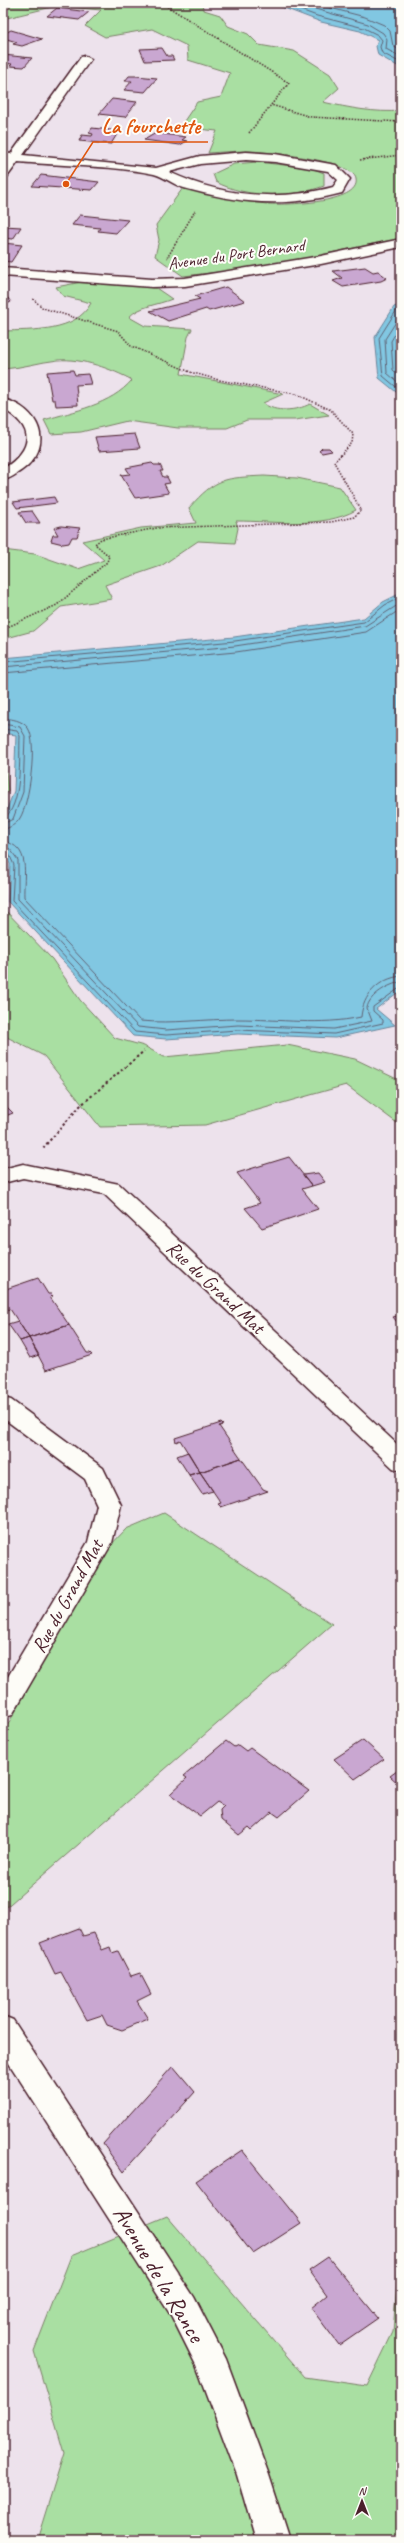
<svg xmlns="http://www.w3.org/2000/svg" width="404" height="2543" font-family="Caveat,sans-serif">
  <style>
    .green { fill: #a9dfa2; stroke: #7a7f66 }
    .water { fill: #81c7e2; stroke: #6b8499 }
    .lines { fill: none; stroke-linecap: round; stroke-linejoin: round }
    .shore { stroke: #606274; stroke-width: 1 }
    .building { fill: #c9a7d1; stroke: #4a1f2b }
    .minor-casing { stroke: #4a1f2b; stroke-width: 3 }
    .path-far1 { stroke: #4a1f2b; stroke-width: 1.5; stroke-dasharray: 1.5 1.5; stroke-linecap: butt }
    .path { stroke: #4a1f2b; stroke-width: 2; stroke-dasharray: 2.5 2.5; stroke-linecap: butt }
    .minor { fill: #fdfcf7; fill-rule: evenodd }
    .labels { text-anchor: middle; stroke-width: 4; stroke-linejoin: round; paint-order: stroke }
    .far-street-label { font-size: 17px; fill: #4a1f2b; stroke: #fdfcf7 }
    .street-label { font-size: 20px; fill: #4a1f2b; stroke: #fdfcf7 }
    .near-street-label { font-size: 24px; fill: #4a1f2b; stroke: #fdfcf7 }
    .leader { fill: none; stroke: #e0560e; stroke-width: 1.5 }
    .callout-dot { fill: #e0560e; stroke: #fdfcf7; stroke-width: 1.5 }
    .callout-label { font-size: 21px; text-anchor: middle; font-weight: bold; fill: #e0560e; stroke: #fdfcf7; stroke-width: 4; stroke-linejoin: round; paint-order: stroke }
  </style>
  <rect width="100%" height="100%" fill="#ede2ec"/>
  <filter id="ink" filterUnits="userSpaceOnUse"><feTurbulence type="fractalNoise" baseFrequency=".025" numOctaves="2"/><feDisplacementMap in="SourceGraphic" scale="8" xChannelSelector="R" yChannelSelector="G"/><feConvolveMatrix kernelMatrix="1 2 1 2 8 2 1 2 1" color-interpolation-filters="sRGB"/></filter>
  <g filter="url(#ink)">
    <path class="green" d="M3,3H201L204,10L220,15L228,26L248,34L259,45L294,51L330,74L339,88L323,102C349,108 375,113 401,111V242L387,241L264,267L183,276L155,256L159,240L156,225L183,188C210,195 238,201 267,204C282,205 361,204 356,179C353,160 268,152 250,151C236,151 222,152 208,153L217,131L180,127L197,102L221,97L230,73L188,60L187,46L152,29L105,37L85,26L101,10L56,6L3,19Z
      M257,162L311,168L324,173V186C292,198 246,198 216,182L213,174L234,164Z
      M82,282L156,288L172,299C158,305 139,306 129,317L145,326L192,329L188,337L181,374L283,394L263,403C275,413 296,411 310,404L329,415L295,420H247L227,428H178L127,421L81,432L51,434L44,420C74,411 111,405 132,380C112,369 82,358 58,360C39,362 22,368 3,369V331C32,330 76,332 91,303L63,296L56,287Z
      M264,476L297,478L340,487L356,510C322,529 274,521 236,521L238,528L235,543L198,541L161,566L105,585L112,599L61,607L33,631L3,639V550L35,554L78,569L104,560L82,541L141,528L196,523L189,508C216,477 225,478 264,476Z
      M3,740L8,791L3,799Z
      M3,908L52,959L80,1000L115,1038L144,1046L164,1057L287,1045L355,1059L401,1081V1126L346,1085L205,1125L100,1127L44,1056L3,1035Z
      M164,1513L332,1624L3,1910V1733L106,1550L126,1529Z
      M167,2216L305,2377L367,2386L393,2332L401,2233V2540H37L64,2453L34,2351L71,2256Z"/>
    <path class="water" d="M271,3H401V68L378,55L376,46L378,40L360,31L321,22Z
      M401,304V396L379,378L375,337L394,307Z
      M401,593V990L376,1009L395,1025L335,1038L238,1034L166,1039L133,1036L8,902L10,864L3,853V819L14,791L16,735L3,733V658L234,637L364,618L383,602Z"/>
    <g class="lines">
      <path class="shore" d="M281,3L317,16L364,28L378,35L382,40L380,47L382,53L401,63
        M294,3L368,24L383,33L387,39L386,49L401,57
        M311,3L365,17L384,25L390,31L393,46L401,51
        M401,309L396,311L379,338L383,376L401,391
        M401,314L385,339L387,373L401,385
        M401,324L391,341L393,370L401,377
        M3,662L235,641L364,622L385,605L401,597
        M3,667L235,646L365,626L401,603
        M3,673L236,652L366,632L401,609
        M3,718C12,719 22,720 28,728C38,742 29,804 20,818C16,825 10,827 3,830
        M3,724L20,727L25,736L23,792L13,819L3,824
        M3,729L17,731L20,736C19,757 23,807 3,819
        M3,841C32,847 23,874 24,897L140,1021C173,1024 205,1019 238,1019C280,1019 320,1026 361,1017C363,995 378,979 401,976
        M3,847L10,849L18,860V899L138,1027L166,1030L238,1025L334,1029L372,1021L367,1008C369,995 389,984 401,982
        M3,852L9,854L14,865L12,901L135,1032L166,1035L238,1030L334,1034L383,1023V1020L373,1011V1007L401,987"/>
    </g>
    <path class="building" d="M57,8L89,12L79,20L47,16Z
      M11,30L42,39L22,46L13,44L17,42L3,38V34Z
      M162,48L167,56H172L174,60L145,61L140,49Z
      M3,55L32,58L24,67L10,66L12,64L3,63Z
      M129,76H136L157,78L145,92L124,90L132,81H125Z
      M112,99L137,102L125,117L99,114Z
      M92,128L119,131L111,144L79,141L82,135L92,136L93,134L89,133Z
      M156,133L186,137L182,140L187,141L180,145L144,140Z
      M41,175L99,182L92,190L32,186Z
      M80,215L128,220L116,233L98,231L100,228L72,225Z
      M4,226L21,227L13,239L3,238Z
      M3,243L22,245L11,262L3,261Z
      M365,267L373,272L378,271L387,278L381,281L343,287L333,281L342,278L333,271Z
      M226,287L245,301L209,311L206,309L168,321L150,311L200,299L195,296Z
      M3,292L11,302L3,306Z
      M73,370L75,375L88,374L91,384L76,385L78,405L56,406L55,400H52L47,372Z
      M135,434L140,448L99,451L95,437Z
      M322,448H329L332,451L322,453L319,451Z
      M152,463L154,465H160L163,471H160L163,477H167L170,483L164,484L169,493L135,498L121,475L130,474L126,468Z
      M54,497L57,503L17,508L13,502Z
      M32,511L40,523H26L19,512Z
      M61,526L80,528L77,537H72L69,543L63,544L51,541L53,535H58L54,528Z
      M3,1103L13,1113L3,1117Z
      M289,1157L312,1186L302,1189L318,1209L262,1228L245,1208L260,1203L237,1173Z
      M318,1173L325,1182L312,1186L303,1175Z
      M38,1278L48,1294H51L53,1296L50,1297L69,1325L29,1338L10,1309L3,1311V1290Z
      M401,1315V1327L393,1317Z
      M18,1321L29,1338L20,1341L8,1324Z
      M69,1325L87,1353H90L92,1355L46,1370L29,1338Z
      M29,1338L39,1355L30,1358L20,1341Z
      M221,1423L223,1425L219,1426L241,1458L200,1472L180,1440L176,1442L175,1438Z
      M188,1452L200,1472L189,1475L177,1456Z
      M241,1458L263,1489L268,1491L221,1507L218,1504L221,1503L200,1472Z
      M200,1472L213,1491L202,1494L189,1475Z
      M363,1740L384,1759L355,1779L334,1759Z
      M226,1741L234,1747L238,1745L246,1751L250,1748L309,1791L279,1817L272,1812L252,1830L249,1827L239,1835L221,1820L220,1810L224,1806L217,1802L200,1816L170,1794L187,1778L184,1776Z
      M401,1768V1786L390,1776Z
      M79,1928L83,1936L94,1933L102,1950L110,1947L112,1953L118,1951L131,1976L140,1973L151,1994L137,2001L148,2019L122,2030L107,2025L102,2015L87,2020L61,1972L55,1974L40,1943Z
      M173,2066L195,2092L123,2172L103,2144Z
      M242,2150L301,2223L253,2254L196,2181Z
      M328,2257L378,2318L339,2345L311,2308L327,2295L309,2270Z"/>
    <g class="lines">
      <g class="minor-casing">
        <path id="minor" d="M85,56L91,59L23,155L156,168L200,156L246,152L275,154L336,165L350,179L342,193C285,208 241,204 184,188C174,185 165,177 154,174C110,165 62,166 18,162L7,177L3,178V165L6,161H3V153L11,154L81,57ZM246,160L275,162L328,171L338,180L333,187C277,202 221,196 169,172L200,164Z
          M401,239V247L321,264L185,286L152,287L3,276V268L152,279L185,278L321,256Z
          M3,399C39,408 56,445 22,470C16,474 10,479 3,480V469C33,449 36,428 3,409Z
          M23,1164L119,1184L401,1448V1471L393,1468L104,1194L23,1178L3,1183V1169Z
          M3,1398L11,1400L103,1468L121,1505L112,1543L12,1715L3,1718V1685L88,1542L97,1505L85,1479L3,1418Z
          M3,2016L13,2020L194,2297L226,2359L269,2475L290,2540H256L237,2475L196,2365L172,2317L3,2054Z"/>
      </g>
      <path class="path-far1" d="M162,3L289,83L271,105L311,117L401,122
        M3,4L16,3
        M249,133L271,105
        M360,160L401,155
        M167,258L195,211
        M3,629L57,605L107,562L109,556L95,544L101,539L157,528L331,522L354,517L361,510L334,462L352,443L353,434L331,410L296,394L219,380L190,372L131,346L118,331L43,308L33,299"/>
      <path class="path" d="M43,1148L80,1106L144,1051"/>
      <use href="#minor" class="minor"/>
    </g>
  </g>
  <g class="labels">
    <g class="far-street-label">
      <text transform="translate(236 254) rotate(-8)" y="6">Avenue du Port Bernard</text>
    </g>
    <g class="street-label">
      <text transform="translate(216 1287) rotate(43)" y="7">Rue du Grand Mat</text>
      <text transform="translate(67 1596) rotate(-61)" y="7">Rue du Grand Mat</text>
    </g>
    <g class="near-street-label">
      <text transform="translate(159 2274) rotate(59)" y="8">Avenue de la Rance</text>
    </g>
  </g>
  <path class="leader" d="M66 184L93 142H208"/>
  <circle class="callout-dot" cx="66" cy="184" r="4"/>
  <g class="callout-label">
    <text x="151" y="133">La fourchette</text>
  </g>
  <rect width="404" height="2543" fill="none" stroke="#fdfcf7" stroke-width="16"/>
  <rect x="8" y="8" width="388" height="2527" fill="none" stroke="#4a1f2b" stroke-width="1.5" filter="url(#ink)"/>
  <g transform="translate(362 2501)" stroke="#fdfcf7" stroke-width="3" paint-order="stroke">
  <path d="M0-3L7 15L0 10L-7 15Z" fill="#4a1f2b"/>
  <text y="-6" font-size="11" font-weight="bold" text-anchor="middle" fill="#4a1f2b">N</text>
  </g>
</svg>
